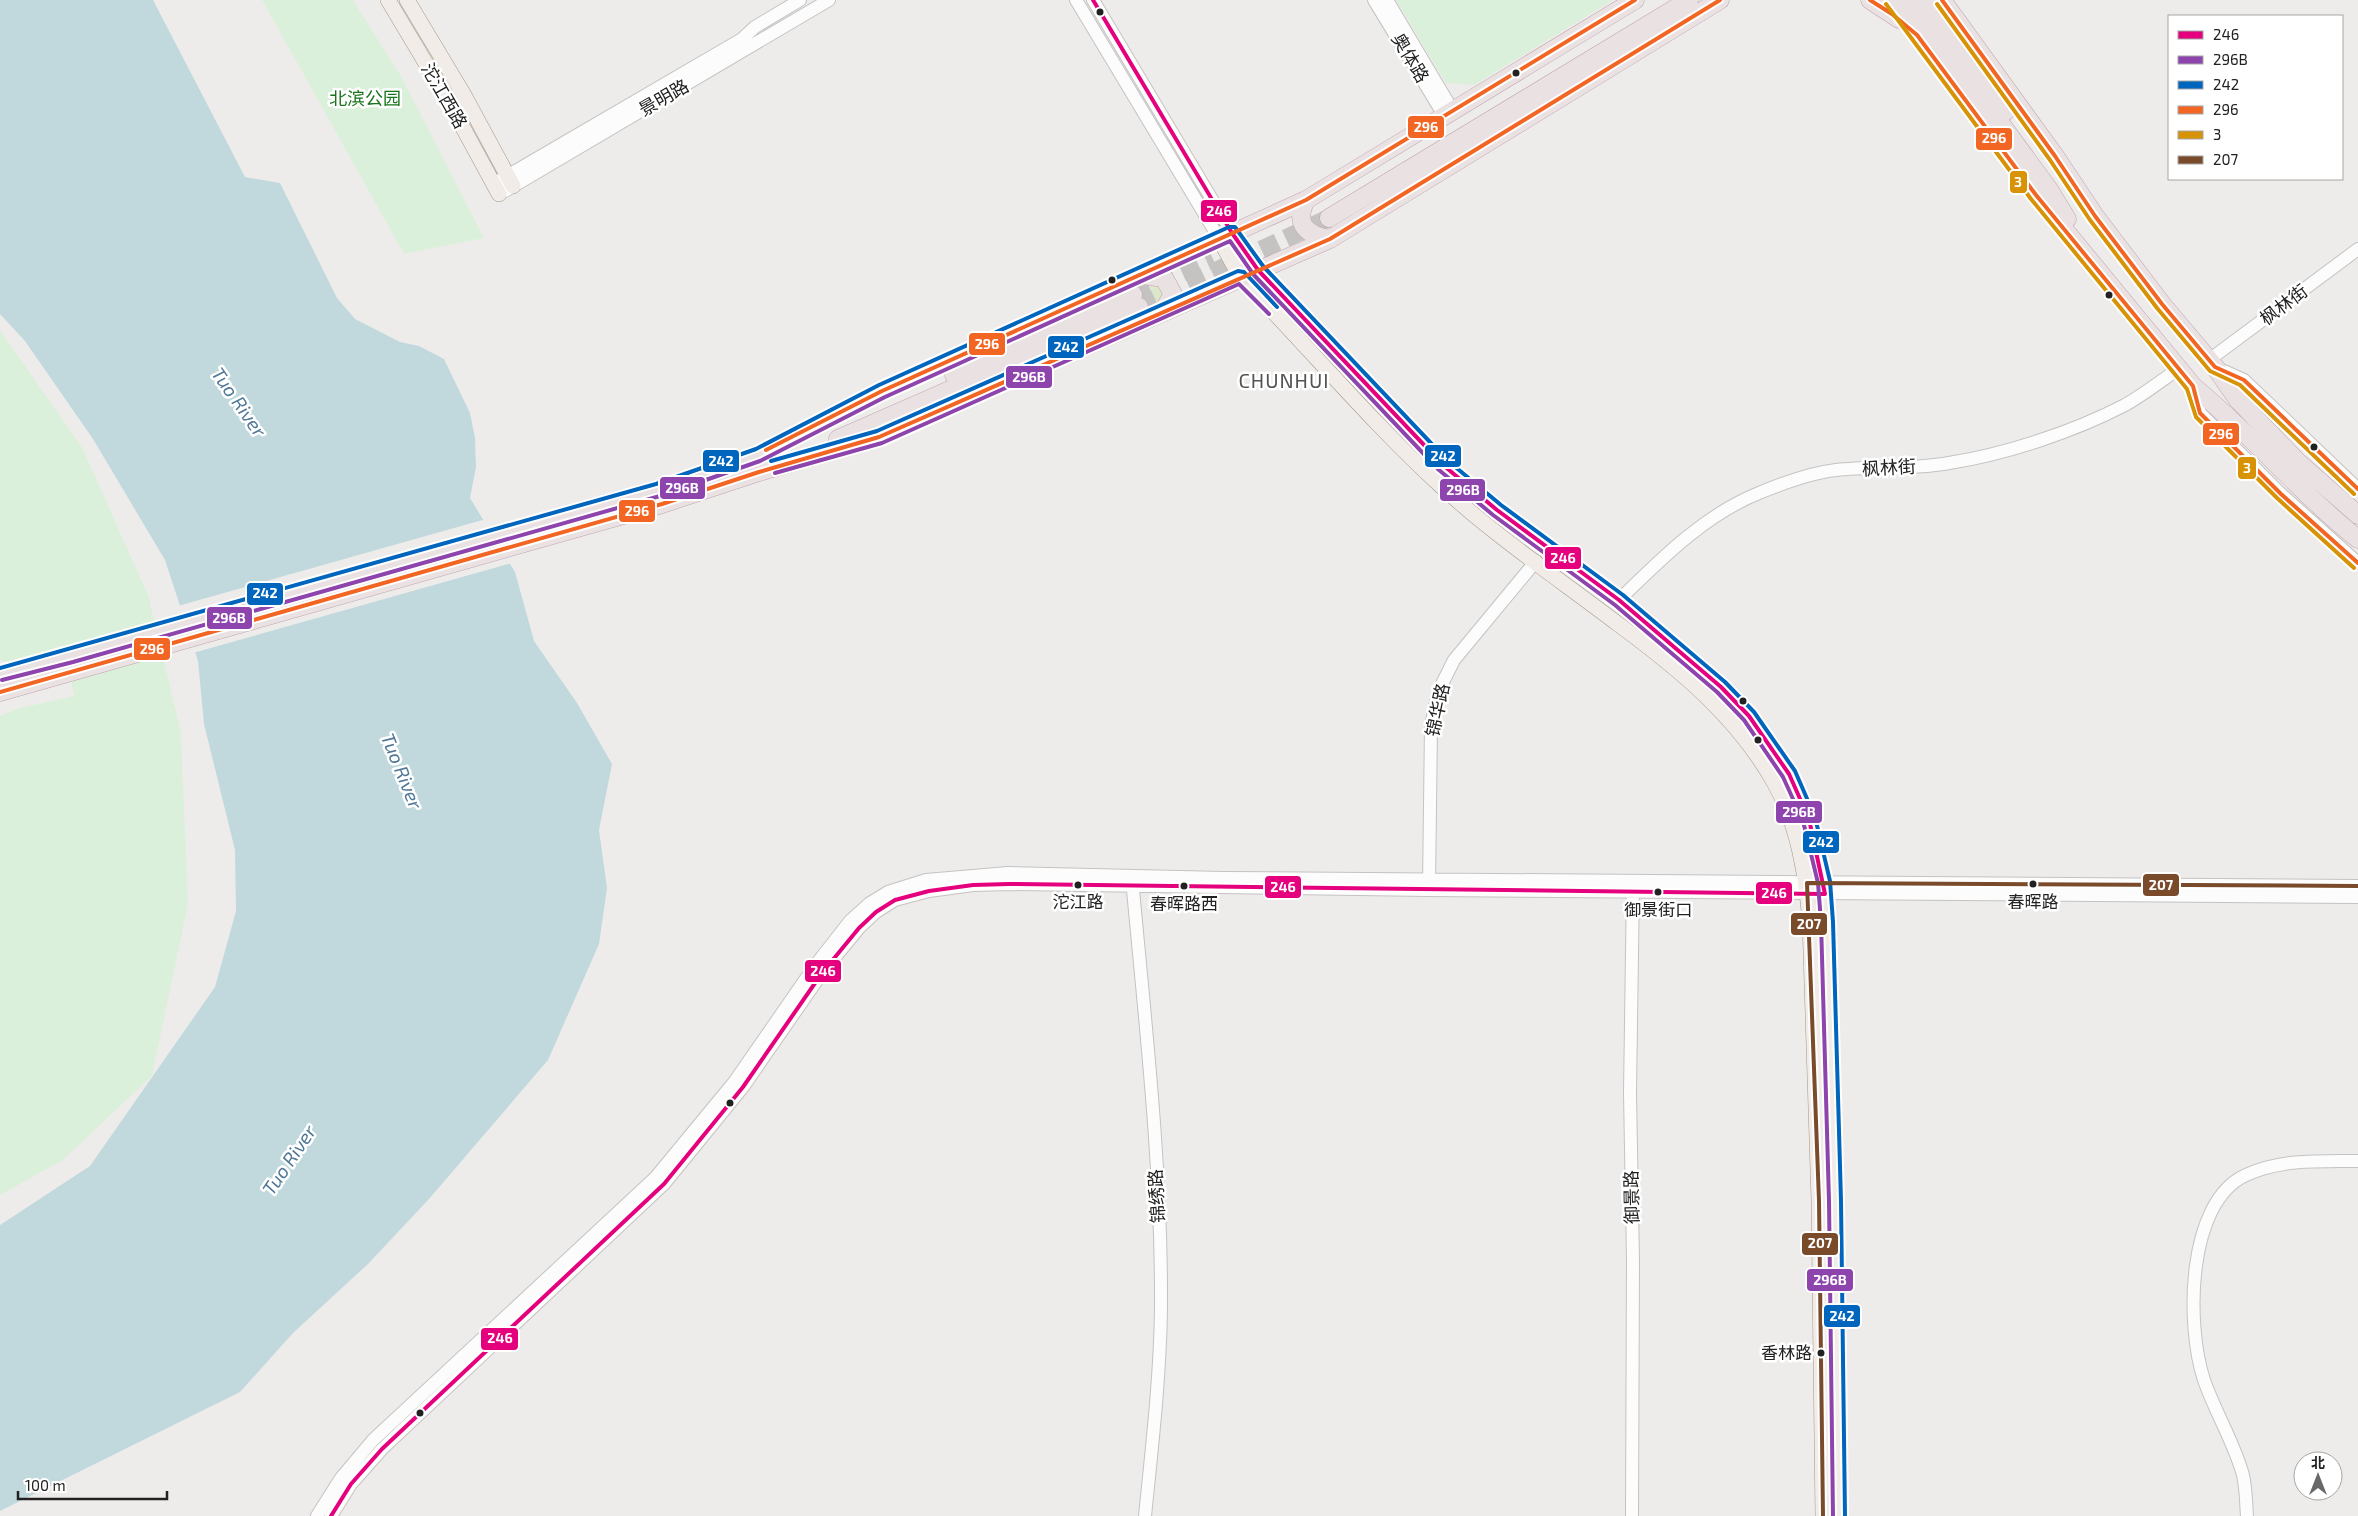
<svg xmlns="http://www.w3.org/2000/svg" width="2358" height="1516" font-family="'Exo 2','Noto Sans SC',sans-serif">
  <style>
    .grass { fill: #dce8cc }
    .park { fill: #dbf0da }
    .water { fill: #c1d9dd }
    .pier { fill: #eeecea }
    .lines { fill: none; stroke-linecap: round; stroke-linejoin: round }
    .highway-tunnel { stroke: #c5c3c2; stroke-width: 18; stroke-dasharray: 18 9; stroke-linecap: butt }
    .minor-casing { stroke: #c4c3c2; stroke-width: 14 }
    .major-casing { stroke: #a29889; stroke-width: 16 }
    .highway-casing { stroke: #c0a4ae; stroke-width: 19 }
    .minor { stroke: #fcfcfc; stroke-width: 12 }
    .major { stroke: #f1ece7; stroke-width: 15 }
    .highway { stroke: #eae1e3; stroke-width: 18 }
    .bus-1-casing { stroke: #fff; stroke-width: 8 }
    .bus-2-casing { stroke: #fff; stroke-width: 8 }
    .bus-3-casing { stroke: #fff; stroke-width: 8 }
    .bus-4-casing { stroke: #fff; stroke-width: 8 }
    .bus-5-casing { stroke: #fff; stroke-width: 8 }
    .bus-6-casing { stroke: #fff; stroke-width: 8 }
    .bus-1 { stroke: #e5007d; stroke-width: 4 }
    .bus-2 { stroke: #8e44ad; stroke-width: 4 }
    .bus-3 { stroke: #0065bd; stroke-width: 4 }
    .bus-4 { stroke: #f26522; stroke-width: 4 }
    .bus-5 { stroke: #d79205; stroke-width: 4 }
    .bus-6 { stroke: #7a4b2a; stroke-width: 4 }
    .bus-dot { fill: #212121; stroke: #fff; stroke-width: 2 }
    .labels { text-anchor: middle; stroke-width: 5; stroke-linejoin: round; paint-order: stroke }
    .bus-label { font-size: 17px; fill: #212121; stroke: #fff }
    .street-label { font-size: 18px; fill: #212121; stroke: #fff }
    .park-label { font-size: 18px; fill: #19741c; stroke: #fff }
    .water-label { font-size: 19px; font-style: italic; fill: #507897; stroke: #fff }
    .quarter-label { font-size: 20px; letter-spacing: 1px; fill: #545454; stroke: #fff }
    .line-badge { stroke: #fff; stroke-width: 2 }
    .badge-label { font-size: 14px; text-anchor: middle; font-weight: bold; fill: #fff }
  </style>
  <rect width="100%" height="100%" fill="#eeecea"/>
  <path class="grass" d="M1149,283L1160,284L1164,294L1157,307L1142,313L1134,288Z"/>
  <path class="park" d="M262,0H353L402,78L484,238L404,254Z
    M1396,0H1613L1474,85L1446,83Z
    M0,330L83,449L148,595L181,732L188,904L152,1076L63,1160L0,1195V716L16,709L74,696L64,649C45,655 20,666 0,660Z"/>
  <path class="water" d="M0,0H153L245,177L280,183L337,298L355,319L400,342L419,346L444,359L470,413L475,438L476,467L470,498L515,572L534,641L577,703L612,764L599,830L607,888L599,944L548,1060L429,1199L368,1264L293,1333L240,1392L0,1511V1225L90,1166L215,987L236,911L235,850L204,724L198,661L165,560L93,439L25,341L0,314Z"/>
  <path class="pier" d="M486,519L512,563L193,653L178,606Z"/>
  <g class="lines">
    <path class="highway-tunnel" d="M1133,295L1213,259
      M1139,307L1329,218"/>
    <g class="minor-casing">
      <path id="minor" d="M1076,0L1220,240
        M1093,0L1232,233
        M1374,0L1445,117
        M1387,0L1453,111
        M500,180L742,39L755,27L800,0
        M505,191L829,0
        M2209,360L2358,249
        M2217,368L2244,380L2358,489
        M2193,386L2200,413L2281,494L2358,563
        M1619,600C1660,560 1704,515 1759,493C1783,483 1810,473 1836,470C1873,466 1911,470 1949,463C2006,454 2073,432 2125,405C2143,395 2161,381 2178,369
        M1132,879C1145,1022 1162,1165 1161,1309C1160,1378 1152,1447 1145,1516
        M1429,887L1431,726L1438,692L1454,660L1536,561
        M317,1516L341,1478L373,1440L655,1178L735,1081L814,967L850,921L870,903L888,892L926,880L1008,873L1223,878L2358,886
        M331,1516L351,1484L382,1449L664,1184L743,1087L822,973L859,928L876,912L895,900L929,891L973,885L1009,884L1429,890L2358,897
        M1632,1516L1633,1261L1630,1093L1633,884
        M2247,1516C2246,1503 2246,1488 2243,1475C2234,1442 2215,1412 2204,1380C2186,1326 2186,1202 2246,1175C2280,1159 2321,1161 2358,1161"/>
    </g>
    <g class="major-casing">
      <path id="major" d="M388,0L449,102L499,194
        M407,0L464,95L513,186
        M1232,233L1258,270L1443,465L1497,510L1619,600L1721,687L1749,716L1764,735L1789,774L1809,819L1824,882L1827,922L1835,1201L1839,1516
        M1220,240L1240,277C1307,345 1370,421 1440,485C1495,536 1559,579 1618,624C1679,669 1738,717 1775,784C1798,825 1806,875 1810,921L1819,1201L1823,1516"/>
    </g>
    <g class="highway-casing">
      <path id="highway" d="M1870,0L1899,19
        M1891,0L2036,195L2193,386C2251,434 2299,492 2358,539
        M1910,0L2048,188L2067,219
        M1925,0L2006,111
        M1942,0L2055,156L2095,216L2162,304L2215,367L2238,400L2299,463L2358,515
        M1306,200C1294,224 1306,235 1330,239
        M1329,218L1689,0
        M1143,275L1164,278L1173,294L1163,311
        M954,375L1133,295
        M838,439L1139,307
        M0,674L71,656L658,490L758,455L882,391L1306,200L1635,0
        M0,692L662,504L759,472L879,437L1330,239L1720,0"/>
    </g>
    <use href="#minor" class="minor"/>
    <use href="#major" class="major"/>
    <use href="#highway" class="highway"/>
    <g class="bus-1-casing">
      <path id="bus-1" d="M331,1516L351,1484L382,1449L664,1184L743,1087L822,973L859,928L876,912L895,900L929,891L973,885L1009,884L1825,894L1809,819L1789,774L1749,716L1721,687L1619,600L1497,510L1443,465L1258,270L1232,233L1093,0"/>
    </g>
    <g class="bus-2-casing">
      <path id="bus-2" d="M775,473L882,443L1239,284L1269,314
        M2,680L73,662L660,496L760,461L885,397L1230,241L1253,274L1439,470L1493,515L1615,605L1717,692L1744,720L1783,777L1803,821L1818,883L1821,922L1829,1201L1833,1516"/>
    </g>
    <g class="bus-3-casing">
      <path id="bus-3" d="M771,461L877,431L1238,271L1244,272L1277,307
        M0,668L656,484L756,449L879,385L1229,227H1235L1263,266L1447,460L1501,505L1623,595L1725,682L1754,712L1795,771L1815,817L1830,881L1833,922L1841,1201L1845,1516"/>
    </g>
    <g class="bus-4-casing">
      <path id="bus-4" d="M1870,0L1892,14L1917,35L2036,195L2193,386L2200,413L2281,494L2358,563
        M1942,0L2055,156L2095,216L2162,304L2215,367L2244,380L2358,489
        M766,450L882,391L1306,200L1635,0
        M0,692L662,504L759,472L879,437L1330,239L1720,0"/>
    </g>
    <g class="bus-5-casing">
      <path id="bus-5" d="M1886,4L2031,199L2187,389L2196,417L2277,498L2354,568
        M1937,4L2050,160L2090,220L2157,308L2210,371L2240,385L2354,494"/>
    </g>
    <g class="bus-6-casing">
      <path id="bus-6" d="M1823,1516L1819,1201L1807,883L2358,886"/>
    </g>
    <use href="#bus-1" class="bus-1"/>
    <use href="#bus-2" class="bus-2"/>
    <use href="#bus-3" class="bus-3"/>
    <use href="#bus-4" class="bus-4"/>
    <use href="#bus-5" class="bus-5"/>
    <use href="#bus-6" class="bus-6"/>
  </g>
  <g class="bus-dot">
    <circle cx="1100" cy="12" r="4.5"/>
    <circle cx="1516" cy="73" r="4.5"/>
    <circle cx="1112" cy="280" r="4.5"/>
    <circle cx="2109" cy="295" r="4.5"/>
    <circle cx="2314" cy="447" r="4.5"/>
    <circle cx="1743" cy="701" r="4.5"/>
    <circle cx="1758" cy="740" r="4.5"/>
    <circle cx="2033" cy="884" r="4.5"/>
    <circle cx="1078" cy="885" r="4.5"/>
    <circle cx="1184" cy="886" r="4.5"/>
    <circle cx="1658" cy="892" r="4.5"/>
    <circle cx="730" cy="1103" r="4.5"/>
    <circle cx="1821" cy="1353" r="4.5"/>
    <circle cx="420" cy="1413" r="4.5"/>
  </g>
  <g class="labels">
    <g class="bus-label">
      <text x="1078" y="908">沱江路</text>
      <text x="2033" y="908">春晖路</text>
      <text x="1184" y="910">春晖路西</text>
      <text x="1658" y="916">御景街口</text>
      <text x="1812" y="1359" text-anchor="end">香林路</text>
    </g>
    <g class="street-label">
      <text transform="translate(1410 58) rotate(59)" y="6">奥体路</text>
      <text transform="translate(444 96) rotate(60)" y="6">沱江西路</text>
      <text transform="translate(664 98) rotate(-30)" y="6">景明路</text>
      <text transform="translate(2284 305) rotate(-37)" y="6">枫林街</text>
      <text transform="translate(1889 468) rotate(-3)" y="6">枫林街</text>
      <text transform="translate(1438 710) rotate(-78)" y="6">锦华路</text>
      <text transform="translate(1157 1196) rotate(-93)" y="6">锦绣路</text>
      <text transform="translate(1632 1197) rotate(-91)" y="6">御景路</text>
    </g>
    <g class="park-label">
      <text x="365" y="105">北滨公园</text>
    </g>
    <g class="water-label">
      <text transform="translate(239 402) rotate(55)" y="7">Tuo River</text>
      <text transform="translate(402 771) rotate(68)" y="7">Tuo River</text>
      <text transform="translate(289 1160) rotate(-56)" y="7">Tuo River</text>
    </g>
    <g class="quarter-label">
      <text x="1284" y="388">CHUNHUI</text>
    </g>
  </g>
  <g class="line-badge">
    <rect x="1407" y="115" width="38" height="24" rx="5" fill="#f26522"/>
    <rect x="1975" y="127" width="38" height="24" rx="5" fill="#f26522"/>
    <rect x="2009" y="170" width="19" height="24" rx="5" fill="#d79205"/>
    <rect x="1200" y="199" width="38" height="24" rx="5" fill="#e5007d"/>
    <rect x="968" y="332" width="38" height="24" rx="5" fill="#f26522"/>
    <rect x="1047" y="335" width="38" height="24" rx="5" fill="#0065bd"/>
    <rect x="1005" y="365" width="48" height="24" rx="5" fill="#8e44ad"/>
    <rect x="2202" y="422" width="38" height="24" rx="5" fill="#f26522"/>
    <rect x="1424" y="444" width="38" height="24" rx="5" fill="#0065bd"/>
    <rect x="702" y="449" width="38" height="24" rx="5" fill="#0065bd"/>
    <rect x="2237" y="456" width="20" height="24" rx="5" fill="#d79205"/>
    <rect x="659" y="476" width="47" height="24" rx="5" fill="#8e44ad"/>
    <rect x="1439" y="478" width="47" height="24" rx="5" fill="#8e44ad"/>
    <rect x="618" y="499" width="38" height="24" rx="5" fill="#f26522"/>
    <rect x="1544" y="546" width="38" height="24" rx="5" fill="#e5007d"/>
    <rect x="246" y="582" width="38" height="24" rx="5" fill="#0065bd"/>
    <rect x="206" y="606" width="47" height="24" rx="5" fill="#8e44ad"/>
    <rect x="133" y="637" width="38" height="24" rx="5" fill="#f26522"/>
    <rect x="1775" y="800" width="48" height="24" rx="5" fill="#8e44ad"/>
    <rect x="1802" y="830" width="38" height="24" rx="5" fill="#0065bd"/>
    <rect x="2142" y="873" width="38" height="24" rx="5" fill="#7a4b2a"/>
    <rect x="1264" y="875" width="38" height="24" rx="5" fill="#e5007d"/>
    <rect x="1755" y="881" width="38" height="24" rx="5" fill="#e5007d"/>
    <rect x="1790" y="912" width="38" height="24" rx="5" fill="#7a4b2a"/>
    <rect x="804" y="959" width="38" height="24" rx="5" fill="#e5007d"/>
    <rect x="1801" y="1232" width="38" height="24" rx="5" fill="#7a4b2a"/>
    <rect x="1806" y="1268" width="48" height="24" rx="5" fill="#8e44ad"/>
    <rect x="1823" y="1304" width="38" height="24" rx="5" fill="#0065bd"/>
    <rect x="480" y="1327" width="39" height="24" rx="5" fill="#e5007d"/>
  </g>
  <g class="badge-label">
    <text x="1426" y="132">296</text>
    <text x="1994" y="143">296</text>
    <text x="2018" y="187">3</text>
    <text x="1219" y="216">246</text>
    <text x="987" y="349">296</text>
    <text x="1066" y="352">242</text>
    <text x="1029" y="382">296B</text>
    <text x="2221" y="439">296</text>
    <text x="1443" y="461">242</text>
    <text x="721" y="466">242</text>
    <text x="2247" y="473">3</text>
    <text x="682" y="493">296B</text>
    <text x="1463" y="495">296B</text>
    <text x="637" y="516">296</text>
    <text x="1563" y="563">246</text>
    <text x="265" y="598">242</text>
    <text x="229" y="623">296B</text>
    <text x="152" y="654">296</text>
    <text x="1799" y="817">296B</text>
    <text x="1821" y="847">242</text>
    <text x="2161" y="890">207</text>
    <text x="1283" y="892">246</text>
    <text x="1774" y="898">246</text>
    <text x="1809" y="929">207</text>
    <text x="823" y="976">246</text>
    <text x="1820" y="1248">207</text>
    <text x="1830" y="1285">296B</text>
    <text x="1842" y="1321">242</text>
    <text x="500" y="1343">246</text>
  </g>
  <rect x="2168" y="15" width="175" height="165" fill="#ffffff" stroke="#a6a6a6"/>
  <rect x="2178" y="31" width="25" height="8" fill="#e5007d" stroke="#a6a6a6"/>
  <text x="2213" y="40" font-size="15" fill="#212121">246</text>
  <rect x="2178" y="56" width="25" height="8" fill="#8e44ad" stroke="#a6a6a6"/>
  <text x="2213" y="65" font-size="15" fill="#212121">296B</text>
  <rect x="2178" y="81" width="25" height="8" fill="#0065bd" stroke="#a6a6a6"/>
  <text x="2213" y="90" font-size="15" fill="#212121">242</text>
  <rect x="2178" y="106" width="25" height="8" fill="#f26522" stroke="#a6a6a6"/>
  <text x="2213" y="115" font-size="15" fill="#212121">296</text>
  <rect x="2178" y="131" width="25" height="8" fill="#d79205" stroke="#a6a6a6"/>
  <text x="2213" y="140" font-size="15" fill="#212121">3</text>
  <rect x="2178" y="156" width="25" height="8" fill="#7a4b2a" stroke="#a6a6a6"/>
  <text x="2213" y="165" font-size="15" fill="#212121">207</text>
  <g transform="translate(2318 1476)"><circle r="24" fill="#ffffff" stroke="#a6a6a6"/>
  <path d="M0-4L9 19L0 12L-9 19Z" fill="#696867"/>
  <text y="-8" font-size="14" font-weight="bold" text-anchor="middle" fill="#212121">北</text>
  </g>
  <path d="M18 1491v8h149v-8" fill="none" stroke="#212121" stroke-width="2.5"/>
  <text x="25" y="1491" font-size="15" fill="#212121" stroke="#ffffff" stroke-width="4" paint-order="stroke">100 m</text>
</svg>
